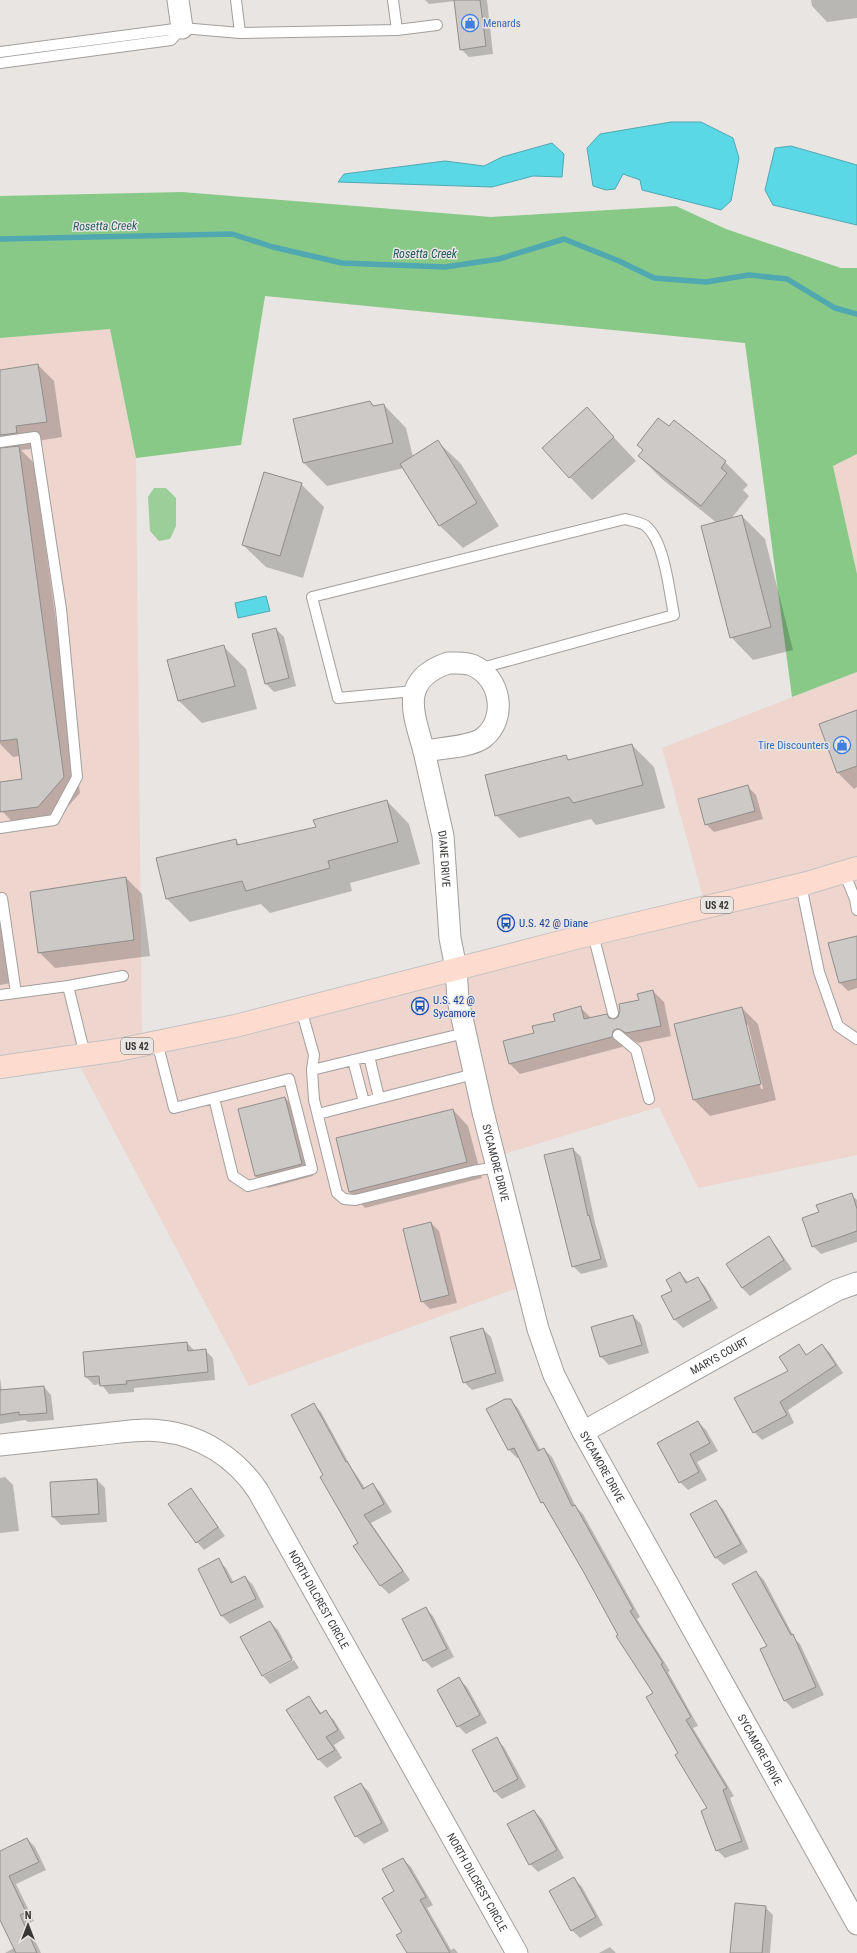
<svg xmlns="http://www.w3.org/2000/svg" width="857" height="1953" font-family="'Roboto Condensed',sans-serif">
  <style>
    .commercial { fill: #eed5ce }
    .green { fill: #9cce9a }
    .forest { fill: #89c988 }
    .water { fill: #5bd8e6; stroke: #50a8b1 }
    .shadow { fill: #0003; fill-rule: evenodd }
    .lines { fill: none; stroke-linecap: round; stroke-linejoin: round }
    .stream { stroke: #50a8b1; stroke-width: 5.5 }
    .building { fill: #ccc9c7; stroke: #908d8b }
    .lane-casing { stroke: #a29f9d; stroke-width: 12 }
    .street-casing { stroke: #a29f9d; stroke-width: 23 }
    .primary-casing { stroke: #c3c3c3; stroke-width: 24 }
    .lane { stroke: #fff; stroke-width: 10 }
    .street { stroke: #fff; stroke-width: 21 }
    .primary { stroke: #fddbce; stroke-width: 22 }
    .labels { text-anchor: middle; stroke-width: 3; stroke-linejoin: round; paint-order: stroke }
    .shield { fill: #e8e5e2; stroke: #6d6b6a; stroke-width: 1 }
    .shield-label { font-size: 10px; font-weight: bold; fill: #383736 }
    .shop-label { font-size: 11px; fill: #366cbe; stroke: #e8e5e2; text-anchor: start }
    .street-label { font-size: 11px; fill: #383736; stroke: #e8e5e2 }
    .transit-label { font-size: 11px; fill: #164399; stroke: #e8e5e2; text-anchor: start }
    .water-label { font-size: 12px; font-style: italic; fill: #275c62; stroke: #e8e5e2 }
  </style>
  <rect width="100%" height="100%" fill="#e8e5e2"/>
  <path class="commercial" d="M110,329L136,458L142,1041L706,908L662,748L857,672V1155L698,1188L659,1107L494,1157L526,1285L249,1386L75,1057L0,1067V338Z
    M857,454V574L833,466Z"/>
  <path class="green" d="M154,488H166L176,498V526L170,539L159,541L150,531L148,497Z"/>
  <path class="forest" d="M182,192L491,217L676,206L726,229L841,268H857V454L833,466L857,574V672L792,697L745,343L265,296L241,445L136,458L110,329L0,338V196Z"/>
  <path class="water" d="M671,122H701L733,138L739,158L731,201L721,210L642,190L640,180L623,174L615,189L606,190L593,186L587,148L600,134Z
    M552,143L564,154L562,177L533,176L492,187L338,182L344,174L445,161L484,166L502,157Z
    M791,146L857,165V225L773,205L765,190L775,148Z
    M266,596L270,611L238,618L235,603Z"/>
  <path class="shadow" d="M425,0H487L493,54L469,57L461,49L455,1L429,4Z
    M811,0H857V18L827,22L812,6Z
    M38,365L54,381L62,437L31,442L32,449L21,450L34,463L80,793L54,822L17,827L2,811L0,800V783L24,780L20,756L13,757L0,744V371Z
    M370,402L375,407L384,405L406,428L413,457L438,442L461,464L499,526L463,548L440,526L404,468L327,486L304,463L294,420Z
    M587,409L636,461L592,500L570,477Z
    M669,428L725,462L748,485L743,490L749,496L731,519L742,516L765,539L793,650L753,660L731,637L717,523L662,479L639,456Z
    M301,484L324,507L303,578L266,567L243,545Z
    M276,629L284,637L296,686L274,692L266,684Z
    M224,647L246,669L257,709L202,723L179,701Z
    M857,712V787L854,789L838,773L821,725Z
    M632,745L654,767L665,808L596,825L591,819L519,838L496,815L565,756L570,760Z
    M748,787L756,795L763,819L714,832L706,824Z
    M387,801L409,824L420,864L350,883L352,891L270,913L261,904L190,922L167,899L157,858L235,840L241,846L318,827Z
    M126,878L142,894L150,956L55,968L39,952Z
    M0,916L11,983L0,985Z
    M857,937V988L848,991L840,983L830,944Z
    M653,991L664,1002L671,1036L638,1043L631,1039H627L623,1042L622,1047L520,1074L510,1064L535,1034L581,1008L591,1018L606,1015L614,1020Z
    M742,1008L758,1024L776,1100L710,1116L694,1100ZM746,1025H748L763,1089H761Z
    M285,1098L297,1110L313,1176L268,1188L255,1176Z
    M453,1110L468,1126L482,1178L365,1208L349,1192L338,1138Z
    M573,1149L581,1157L595,1223L608,1267L581,1274L573,1266Z
    M851,1194L857,1200V1242L821,1254L813,1246L820,1213Z
    M431,1223L439,1231L457,1303L430,1309L422,1301Z
    M769,1238L776,1246L792,1269L750,1296L742,1288Z
    M680,1273L689,1283L697,1278L705,1286L718,1308L683,1328L675,1320L662,1297L673,1291Z
    M633,1316L641,1324L649,1353L609,1365L601,1357Z
    M483,1329L491,1337L504,1381L472,1390L464,1382Z
    M187,1343L195,1351L205,1350L213,1358L215,1380L134,1388V1392L109,1394L101,1384L94,1385L86,1377Z
    M799,1345L807,1355L822,1345L830,1353L843,1373L788,1410L794,1423L762,1440L754,1432L789,1371Z
    M0,1378L2,1391L44,1387L51,1395L54,1420L28,1422L25,1420L0,1424Z
    M510,1400L518,1408L541,1451L544,1449L552,1457L576,1507L583,1514L640,1617L637,1619L670,1671L668,1672L698,1726L693,1728L734,1796L730,1798L749,1849L725,1858L717,1850L709,1809L680,1754L655,1693L547,1508L542,1502L519,1457L517,1458L509,1450L487,1409Z
    M313,1404L321,1412L351,1467L365,1488L372,1484L380,1492L392,1512L371,1523L410,1580L389,1594L381,1586L354,1546L359,1543L325,1475Z
    M698,1422L706,1430L718,1451L697,1462L707,1480L688,1490L680,1482Z
    M5,1477L13,1485L19,1531L0,1533V1478Z
    M97,1480L105,1488L107,1522L61,1525L53,1517Z
    M190,1490L198,1498L225,1536L204,1550L197,1542Z
    M715,1501L723,1509L748,1552L724,1565L716,1558L691,1514Z
    M218,1560L226,1568L234,1583L245,1577L253,1585L264,1607L230,1624L222,1616L199,1569Z
    M756,1572L764,1580L795,1639L800,1644L824,1695L793,1709L785,1701L761,1650L768,1647Z
    M425,1608L433,1616L454,1657L432,1668L424,1660Z
    M270,1622L278,1630L293,1658L264,1674V1676L294,1660L299,1668L270,1684L263,1676Z
    M459,1679L467,1687L487,1723L466,1734L458,1726Z
    M309,1697L322,1714L326,1712L334,1720L345,1738L334,1745L342,1758L327,1768L319,1760L288,1711Z
    M496,1739L504,1747L526,1787L502,1799L494,1791Z
    M361,1784L369,1792L389,1831L364,1844L356,1836Z
    M534,1811L542,1819L564,1858L538,1872L530,1864Z
    M27,1839L35,1847L46,1870L16,1884L34,1921L27,1924L41,1953H5L14,1948L0,1918V1852Z
    M403,1859L411,1867L433,1905L427,1908L451,1950L454,1948L458,1953H408L396,1891Z
    M574,1879L582,1887L603,1925L580,1938L572,1930Z
    M765,1907L773,1915L770,1953H731Z
    M610,1947L616,1953H599Z"/>
  <g class="lines">
    <path class="stream" d="M0,239L232,234L273,247L342,263L445,267L499,259L564,239L619,261L654,278L706,282L749,275L787,279L835,308L857,314"/>
  </g>
  <path class="building" d="M454,0H480L486,46L460,50Z
    M38,364L47,422L16,426L17,433L0,435V370Z
    M370,401L373,406L384,404L393,443L303,463L293,419Z
    M587,407L614,437L569,478L542,448Z
    M658,418L669,426L674,420L726,461L721,468L727,473L701,506L638,456L643,450L637,445Z
    M438,440L477,503L439,526L400,464Z
    M19,446L64,777L38,807L0,812V782L22,779L17,739L0,741V448Z
    M264,472L302,483L280,556L242,545Z
    M742,515L771,627L730,638L701,526Z
    M276,628L289,678L265,684L252,634Z
    M224,645L235,686L178,701L167,660Z
    M857,710V766L837,773L819,724Z
    M632,744L643,785L573,803L569,797L495,816L485,775L566,755L568,760Z
    M748,785L755,811L705,825L698,799Z
    M387,800L398,842L328,861L330,868L246,891L242,881L166,899L156,858L236,839L237,845L316,827L313,820Z
    M126,877L134,940L38,953L30,892Z
    M857,936V979L839,983L828,943Z
    M653,990L661,1026L626,1033L619,1029H616L613,1031L612,1037L509,1064L503,1041L534,1033L532,1026L555,1021L553,1014L581,1006L584,1019L607,1014L609,1018L614,1019L618,1017L620,1011L619,1004L639,1000L637,994Z
    M742,1007L761,1084L693,1100L674,1024Z
    M285,1097L302,1164L255,1176L238,1109Z
    M453,1109L467,1162L349,1192L336,1138Z
    M573,1148L588,1216L589,1215L601,1259L572,1267L544,1155Z
    M852,1193L857,1209V1231L812,1247L802,1218L819,1212L816,1205Z
    M431,1222L449,1295L421,1302L403,1229Z
    M769,1236L784,1260L742,1288L726,1264Z
    M680,1272L686,1283L698,1277L711,1300L674,1320L661,1296L672,1291L666,1280Z
    M633,1315L642,1345L600,1357L591,1327Z
    M483,1328L496,1373L463,1383L450,1337Z
    M187,1342L188,1351L206,1349L208,1372L126,1381L127,1384L100,1386L99,1376L85,1377L83,1352Z
    M799,1344L806,1355L822,1344L836,1365L780,1402L787,1415L753,1433L734,1398L788,1371L779,1357Z
    M44,1386L47,1413L19,1415V1412L0,1415V1390Z
    M505,1399H511L538,1451L544,1448L572,1506L575,1505L633,1609L630,1611L663,1663L661,1664L691,1717L686,1720L727,1788L723,1790L742,1841L716,1851L701,1811L707,1808L675,1755L678,1753L646,1697L653,1693L616,1636L618,1635L583,1571L543,1502L541,1503L514,1448L508,1450L486,1409Z
    M314,1403L346,1462L347,1461L363,1489L373,1483L384,1504L364,1515L403,1571L380,1586L353,1546L358,1543L320,1477L323,1475L291,1415Z
    M698,1421L710,1443L690,1454L699,1472L679,1483L657,1443Z
    M97,1479L99,1514L52,1517L50,1482Z
    M191,1488L218,1527L196,1543L168,1504Z
    M716,1500L741,1544L715,1558L690,1514Z
    M219,1558L231,1583L245,1576L256,1599L221,1616L198,1569Z
    M756,1571L791,1635L793,1634L816,1687L784,1701L760,1649L767,1646L732,1584Z
    M426,1607L447,1649L423,1661L402,1619Z
    M270,1621L292,1660L262,1676L240,1637Z
    M459,1677L480,1715L457,1727L437,1690Z
    M309,1696L320,1714L326,1710L338,1730L326,1737L335,1750L318,1760L286,1710Z
    M497,1737L518,1779L494,1792L472,1750Z
    M361,1783L382,1823L355,1837L334,1797Z
    M534,1810L557,1850L529,1865L507,1824Z
    M27,1838L39,1862L9,1876L26,1912L20,1915L37,1953H16L0,1920V1851Z
    M403,1858L426,1897L420,1900L450,1953H407L396,1935L402,1932L382,1898L394,1891L382,1869Z
    M574,1877L596,1917L571,1931L549,1891Z
    M735,1903L766,1906L762,1953H730Z"/>
  <g class="lines">
    <g class="lane-casing">
      <path id="lane" d="M236,0L240,33
        M393,0L397,30
        M0,52L182,28L240,33L397,30L437,25
        M0,63L171,40L182,28
        M0,442L35,437L61,609L77,777L54,820L0,828
        M414,691L338,698L312,597L625,519C631,521 641,522 646,526C665,542 669,591 674,615L478,669
        M844,872L855,899L857,910
        M801,885L819,972L838,1026L857,1039
        M2,898L16,993
        M593,934L613,1013
        M68,986L123,976
        M0,995L68,986L85,1055
        M301,1009L314,1055L312,1070L314,1100L337,1193L344,1199L355,1200L473,1171L497,1167
        M618,1035L636,1050L649,1099
        M157,1042L174,1108L289,1079L312,1169L248,1186L233,1176L214,1098
        M369,1056L379,1098
        M353,1060L364,1102
        M312,1070L465,1033
        M318,1114L474,1074"/>
    </g>
    <g class="street-casing">
      <g id="street">
        <path d="M178,0L182,28"/>
        <path d="M448,663C456,663 465,662 472,665C501,677 508,719 483,738C471,747 440,748 424,751C413,712 399,680 448,663Z"/>
        <path id="s1" d="M424,751L443,836L450,938L456,968L458,1000L483,1112L538,1329L554,1375L583,1432L857,1924"/>
        <path id="s2" d="M583,1432L837,1290L857,1283"/>
        <path id="s3" d="M0,1445C31,1442 63,1438 94,1435C116,1433 139,1428 161,1431C201,1435 236,1458 258,1491L517,1953"/>
      </g>
    </g>
    <g class="primary-casing">
      <path id="primary" d="M0,1067L118,1050L235,1026L576,938L807,883L857,868"/>
    </g>
    <use href="#lane" class="lane"/>
    <use href="#street" class="street"/>
    <use href="#primary" class="primary"/>
  </g>
  <defs>
    <g id="shop-ring" transform="scale(0.9)"><circle r="9.5" fill="#e8e5e2" stroke="#3f7fe0" stroke-width="1.5"/><path d="M-5-2.5h2.3a2.7 3.5 0 0 1 5.4 0H5L5.5 6h-11ZM-1.5-2.5h3a1.5 2.3 0 0 0-3 0Z" fill="#3f7fe0"/></g>
    <g id="bus-ring" transform="scale(0.9)"><circle r="9.5" fill="#e8e5e2" stroke="#1a4fb4" stroke-width="1.5"/><path d="M-5-6H5V4H4V6H2V4H-2V6H-4V4H-5ZM-3.5-4V0h7V-4ZM-3.5 1.2v1.5H-2V1.2ZM2 1.2v1.5H3.5V1.2Z" fill="#1a4fb4"/></g>
  </defs>
  <g fill-rule="evenodd">
    <use href="#shop-ring" x="470" y="23"/>
    <use href="#shop-ring" x="842" y="745"/>
    <use href="#bus-ring" x="506" y="923"/>
    <use href="#bus-ring" x="420" y="1006"/>
  </g>
  <g class="labels">
    <g class="shield">
      <rect x="701" y="897" width="32" height="16" rx="3"/>
      <rect x="121" y="1038" width="32" height="16" rx="3"/>
    </g>
    <g class="shield-label">
      <text x="717" y="909">US 42</text>
      <text x="137" y="1050">US 42</text>
    </g>
    <g class="shop-label">
      <text x="483" y="27">Menards</text>
      <text x="829" y="749" text-anchor="end">Tire Discounters</text>
    </g>
    <g class="street-label">
      <text dy="4" stroke="none"><textPath href="#s1" startOffset="110">DIANE DRIVE</textPath></text>
      <text dy="4" stroke="none"><textPath href="#s1" startOffset="419">SYCAMORE DRIVE</textPath></text>
      <text dy="4" stroke="none"><textPath href="#s2" startOffset="156">MARYS COURT</textPath></text>
      <text dy="4" stroke="none"><textPath href="#s1" startOffset="743">SYCAMORE DRIVE</textPath></text>
      <text dy="4" stroke="none"><textPath href="#s3" startOffset="404">NORTH DILCREST CIRCLE</textPath></text>
      <text dy="4" stroke="none"><textPath href="#s1" startOffset="1067">SYCAMORE DRIVE</textPath></text>
      <text dy="4" stroke="none"><textPath href="#s3" startOffset="728">NORTH DILCREST CIRCLE</textPath></text>
    </g>
    <g class="transit-label">
      <text x="519" y="927">U.S. 42 @ Diane</text>
      <text x="433" y="1004">U.S. 42 @<tspan x="433" dy="13">Sycamore</tspan></text>
    </g>
    <g class="water-label">
      <text transform="translate(105 226) rotate(-1)" y="4">Rosetta Creek</text>
      <text x="425" y="258">Rosetta Creek</text>
    </g>
  </g>
  <g transform="translate(28 1925)" stroke="#e8e5e2" stroke-width="3" paint-order="stroke">
  <path d="M0-3L7 15L0 10L-7 15Z" fill="#383736"/>
  <text y="-6" font-size="11" font-weight="bold" text-anchor="middle" fill="#383736">N</text>
  </g>
</svg>
